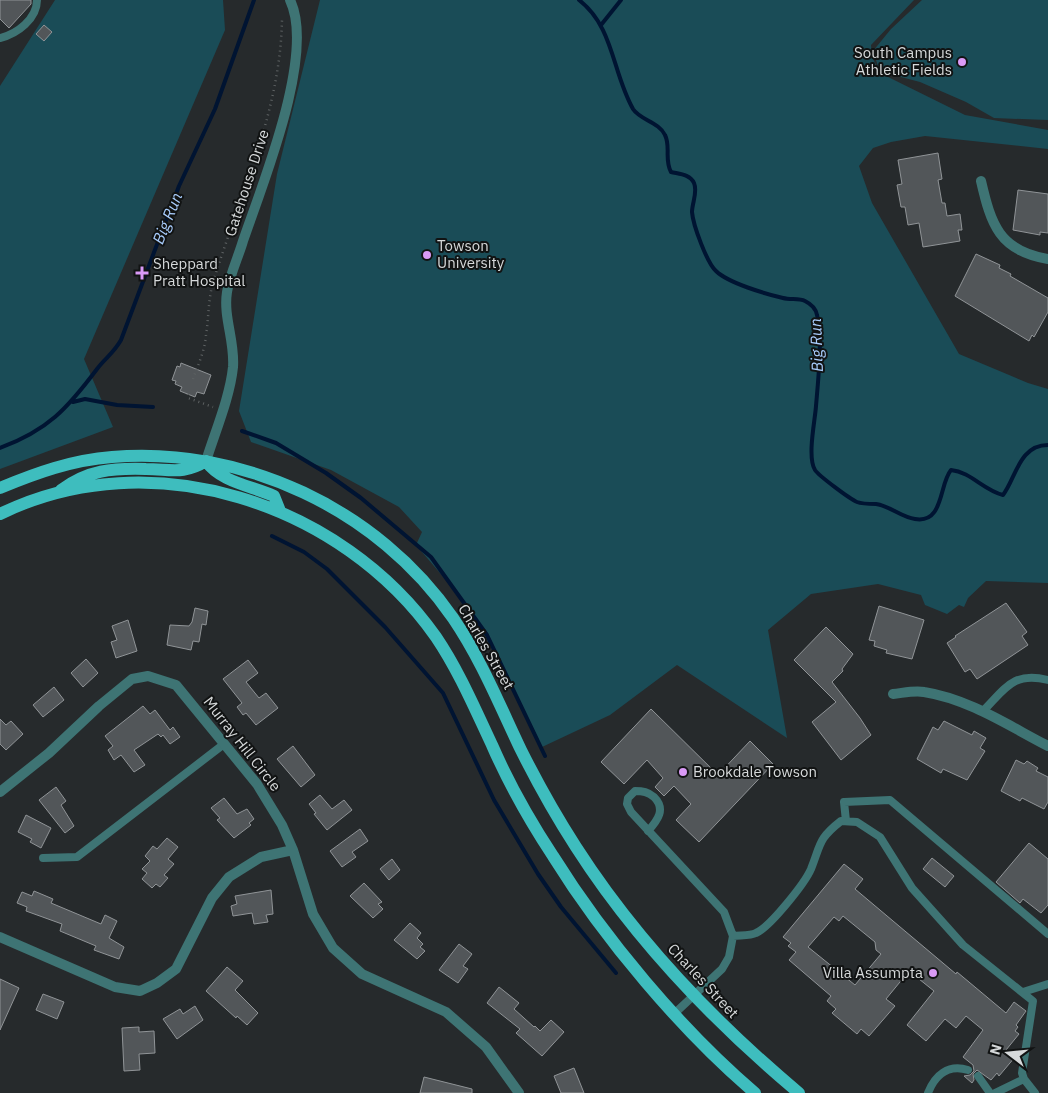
<svg xmlns="http://www.w3.org/2000/svg" width="1048" height="1093" font-family="'IBM Plex Sans',sans-serif">
  <style>
    .green { fill: #1a4c57 }
    .lines { fill: none; stroke-linecap: round; stroke-linejoin: round }
    .stream { stroke: #001432; stroke-width: 4 }
    .building { fill: #525659; stroke: #909497; fill-rule: evenodd }
    .path { stroke: #5d6162; stroke-width: 2.5; stroke-dasharray: 1 4; stroke-linecap: butt }
    .lane { stroke: #3e7474; stroke-width: 8 }
    .street { stroke: #3e7474; stroke-width: 10 }
    .primary { stroke: #3ebdbe; stroke-width: 12 }
    .poi-dot { fill: #da9af6; stroke: #111313; stroke-width: 2 }
    .labels { text-anchor: middle; stroke-width: 4; stroke-linejoin: round; paint-order: stroke }
    .poi-label { font-size: 15px; fill: #d6d9da; stroke: #111313; text-anchor: start }
    .street-label { font-size: 15px; fill: #d6d9da; stroke: #111313 }
    .water-label { font-size: 16px; font-style: italic; fill: #a8ccfc; stroke: #111313 }
  </style>
  <rect width="100%" height="100%" fill="#262a2c"/>
  <path class="green" d="M55,0H223L225,30L84,359L113,427L0,469V86Z
    M320,0H914L871,45L872,57L880,73L965,115L1048,130V149L925,136L891,142L873,148L859,166L872,203L959,354L1028,383L1048,389V583L986,581L968,598L964,607L959,605L947,614L925,605L921,595L878,584L811,594L768,630L787,738L677,665L610,715L542,747L514,689L469,607L416,545L422,532L399,507L331,470L251,442L239,411L277,174Z
    M922,0H1048V120L994,118L966,102L920,82L882,72L878,66L873,51L891,29Z"/>
  <g class="lines">
    <path class="stream" d="M579,0C614,27 612,72 633,109C640,120 659,122 665,135C671,147 664,159 671,172C679,174 690,174 694,183C698,192 692,203 692,212C693,225 707,263 716,271C728,283 766,294 783,298C790,300 799,298 805,301C811,304 816,309 817,315C823,337 818,382 816,406C815,421 807,457 815,470C819,476 850,499 857,502C862,504 870,504 876,504C890,506 901,517 915,519C944,524 939,484 951,470C971,472 983,490 1003,495C1016,478 1019,445 1048,445
      M601,25L621,0
      M73,402L85,399L117,405L153,407
      M242,431L276,443L326,473L361,498L431,557L487,635L545,756
      M0,448C48,430 67,409 97,369C105,358 113,354 121,340L179,186L215,109L254,0
      M272,536L304,552L327,569L385,627L443,693L494,800L538,874L561,907L616,973"/>
  </g>
  <path class="building" d="M0,0H31V4L9,28L0,19Z
    M44,25L52,32L44,41L36,34Z
    M938,153L942,179L938,180L942,203H945L947,216L960,214L962,230H958L960,241L923,247L919,223L908,225L905,207H901L897,185L902,184L898,160Z
    M1018,190L1048,194V233L1040,232V235L1013,230Z
    M976,254L1000,265L999,268L1011,274L1010,276L1048,298V312L1034,337L1032,335L1029,341L955,296Z
    M181,363L211,375L204,394L197,392L195,397L180,391L182,387L175,384L176,381L172,380L177,366L180,367Z
    M1006,603L1027,632L1022,636L1028,645L977,679L970,669L965,672L947,643L956,637L955,636Z
    M879,606L924,620L912,659L886,653L887,650L874,646L875,641L869,640Z
    M195,608L208,611L206,625L202,624L199,642L193,641L191,650L167,645L170,625L189,626L192,622Z
    M128,620L137,651L116,658L111,642L117,640L112,626Z
    M826,627L853,654L842,669L843,671L832,682L860,718L871,735L841,760L812,722L836,702L794,660Z
    M86,659L98,673L83,687L71,673Z
    M248,660L258,673L246,682L259,698L266,693L278,708L256,725L246,713L243,715L237,707L242,703L223,679Z
    M54,687L64,700L43,717L33,705Z
    M143,706L150,714L155,710L170,730L173,727L180,737L170,744L163,735L161,737L158,734L134,750L145,765L134,772L121,755L114,760L108,750L113,746L105,736Z
    M651,709L718,775L750,741L773,764L699,842L676,820L691,804L674,786L664,796L655,787L663,778L647,760L624,784L601,762Z
    M0,719L6,725L11,721L23,734L6,750L0,744Z
    M944,721L972,735L974,731L986,738L980,748L985,751L967,780L943,769L941,773L917,759L933,727L938,730Z
    M293,746L315,775L301,787L277,759Z
    M1016,760L1024,764L1027,761L1038,768L1036,771L1048,777V802L1044,809L1022,798L1020,801L1001,791Z
    M56,787L66,801L61,805L74,826L65,833L39,800Z
    M320,795L332,809L344,800L352,810L327,830L314,814L316,813L309,804Z
    M224,798L237,814L247,809L254,819L249,823L251,825L234,838L217,820L220,818L211,808Z
    M26,815L51,828L41,848L30,842L32,839L18,832Z
    M360,829L368,841L352,852L356,857L342,867L330,851Z
    M167,838L178,847L168,859L174,864L164,875L168,878L160,887L156,884L152,888L142,879L147,873L142,869L150,861L145,856L153,846L157,849Z
    M1029,843L1048,859V905L1041,913L1023,899L1020,903L996,882Z
    M932,858L954,876L945,887L923,869Z
    M392,859L400,870L389,880L380,869Z
    M844,864L863,879L855,889L956,974L957,972L1006,1013L1014,1002L1026,1011L1016,1025L1018,1027L1015,1031L1019,1034L1006,1050L1015,1057L999,1076L997,1073L991,1080L977,1070L973,1074L974,1080L972,1083L964,1076L970,1075L974,1071L973,1065L963,1057L983,1030L966,1016L956,1028L945,1019L926,1041L907,1025L934,991L909,971L886,999L895,1006L869,1036L861,1029L857,1034L832,1013L836,1009L827,1001L831,996L789,960L796,952L788,946L791,943L783,937ZM843,916L875,942L876,950L881,954L855,985L808,947L834,917L839,921Z
    M364,883L382,902L378,904L383,909L373,918L350,896Z
    M271,890L273,914L266,915L268,922L254,924L252,913L233,916L231,906L237,904L235,896Z
    M34,891L53,899L51,903L101,924L105,915L117,921L109,938L124,947L119,959L94,950L96,946L60,931L62,924L26,911L27,907L17,903L22,892L32,896Z
    M410,923L421,933L417,938L423,944L420,947L425,951L417,959L394,940Z
    M459,944L472,954L463,966L468,969L458,983L439,970Z
    M227,967L243,981L235,990L258,1013L247,1025L237,1016L236,1018L206,991Z
    M0,979L19,988L0,1030Z
    M499,987L519,1003L514,1009L534,1027L535,1026L540,1031L551,1020L564,1032L542,1056L516,1033L520,1029L487,1003Z
    M43,994L64,1002L57,1019L36,1010Z
    M195,1006L203,1020L177,1039L163,1019L180,1009L183,1014Z
    M139,1027V1032L154,1031L155,1053L139,1054L140,1070L124,1071L122,1028Z
    M574,1068L584,1093H561L554,1076Z
    M424,1077L472,1089V1093H420Z"/>
  <g class="lines">
    <path class="path" d="M193,379C198,365 205,350 206,335C209,316 208,298 214,279C241,193 281,109 282,18
      M188,394V398L213,407"/>
    <path class="lane" d="M0,38C17,34 37,19 37,0
      M983,711C1005,689 1013,671 1048,680
      M846,821L844,802L890,800L1048,934
      M648,831C658,820 666,809 654,797C648,792 643,791 635,791L628,798L627,804L631,812L724,912L733,936L729,957L722,969L675,1013
      M43,858L77,857L224,744
      M733,936C740,935 750,936 756,933C770,927 805,883 811,869C821,844 818,839 841,821L857,822L880,837L912,888L963,945L1033,1001L1022,1073L1024,1079L1035,1093
      M1023,992L1048,984
      M978,1076L990,1093
      M928,1093C935,1075 948,1064 968,1070
      M995,1093L1024,1079"/>
    <path class="street" d="M981,181C991,224 999,251 1048,259
      M206,461C215,432 230,397 233,367C235,341 223,317 227,292C230,274 238,258 243,241C262,185 316,54 290,0
      M893,694C903,693 915,690 924,692C969,699 1009,726 1048,746
      M0,792L49,753L99,706L132,679L148,676L176,685L257,784L282,825L293,850L313,914L333,948L362,974L446,1012L486,1047L519,1093
      M0,937L115,987L140,991L157,983L176,969L212,898L229,877L261,857L293,850"/>
    <path class="primary" d="M206,461C220,482 252,486 274,496L280,511
      M0,488C36,473 72,460 112,457C243,446 378,509 453,618C481,659 500,706 521,750C538,784 556,816 576,847C637,942 713,1021 799,1093
      M61,490C88,470 112,468 146,469C170,469 184,475 206,461
      M0,514C151,440 342,503 436,637C459,671 475,709 492,745C509,784 530,821 553,856C604,938 681,1030 755,1093"/>
  </g>
  <g class="poi-dot">
    <circle cx="962" cy="62" r="5"/>
    <circle cx="427" cy="255" r="5"/>
    <path d="M139.5 265.5h5v5h5v5h-5v5h-5v-5h-5v-5h5z"/>
    <circle cx="683" cy="772" r="5"/>
    <circle cx="933" cy="973" r="5"/>
  </g>
  <g class="labels">
    <g class="poi-label">
      <text x="952" y="58" text-anchor="end">South Campus<tspan x="952" dy="17">Athletic Fields</tspan></text>
      <text x="437" y="251">Towson<tspan x="437" dy="17">University</tspan></text>
      <text x="153" y="269">Sheppard<tspan x="153" dy="17">Pratt Hospital</tspan></text>
      <text x="693" y="777">Brookdale Towson</text>
      <text x="923" y="978" text-anchor="end">Villa Assumpta</text>
    </g>
    <g class="street-label">
      <text transform="translate(247 183) rotate(-72)" y="5">Gatehouse Drive</text>
      <text transform="translate(486 647) rotate(60)" y="5">Charles Street</text>
      <text transform="translate(242 744) rotate(52)" y="5">Murray Hill Circle</text>
      <text transform="translate(703 981) rotate(47)" y="5">Charles Street</text>
    </g>
    <g class="water-label">
      <text transform="translate(167 218) rotate(-68)" y="6">Big Run</text>
      <text transform="translate(816 345) rotate(-92)" y="6">Big Run</text>
    </g>
  </g>
  <g transform="translate(1008 1053) rotate(286)" stroke="#111313" stroke-width="4" paint-order="stroke">
  <path d="M0-4L9 19L0 12L-9 19Z" fill="#d6d9da"/>
  <text y="-8" font-size="14" font-weight="bold" text-anchor="middle" fill="#d6d9da">N</text>
  </g>
</svg>
